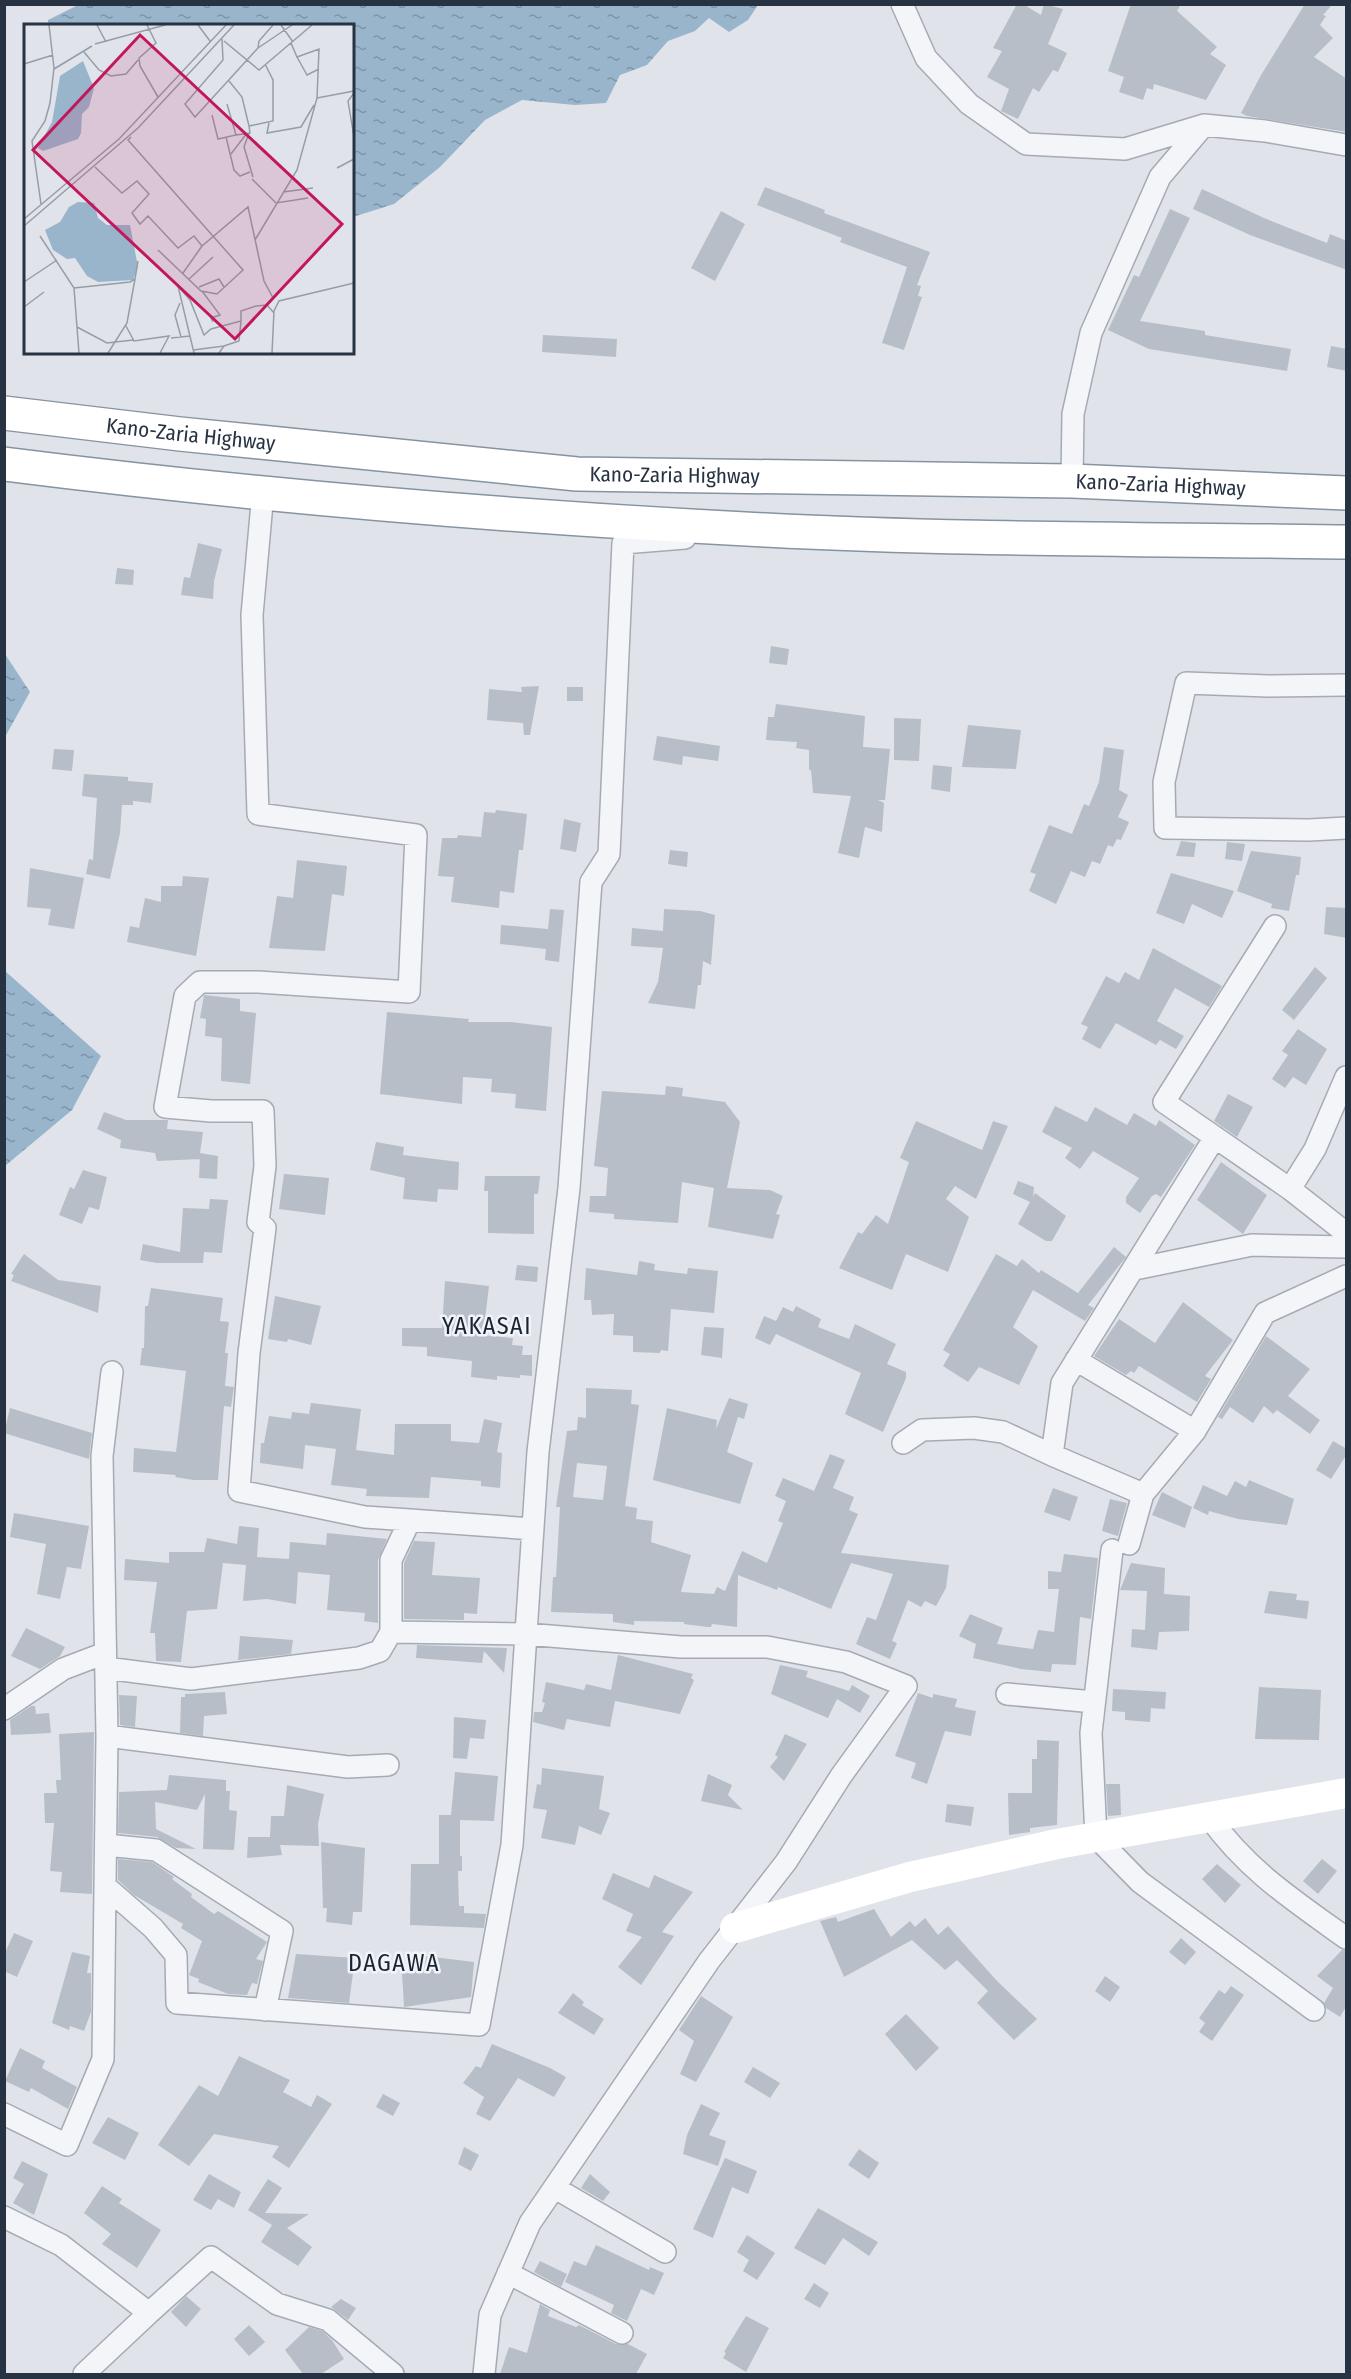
<svg xmlns="http://www.w3.org/2000/svg" width="1351" height="2379" font-family="'Fira Sans Condensed',sans-serif">
  <style>
    .water { fill: url(#water-ripples) }
    .building { fill: #b7bec7; fill-rule: evenodd }
    .lines { fill: none; stroke-linecap: round; stroke-linejoin: round }
    .street-casing { stroke: #a5abb4; stroke-width: 24 }
    .highway-casing { stroke: #8693a1; stroke-width: 36 }
    .street { stroke: #f3f5f8; stroke-width: 21 }
    .secondary { stroke: #fff; stroke-width: 30 }
    .highway { stroke: #fff; stroke-width: 33 }
    .labels { text-anchor: middle; stroke-width: 5; stroke-linejoin: round; paint-order: stroke }
    .street-label { font-size: 21px; fill: #273342; stroke: #f0f3f7 }
    .quarter-label { font-size: 24px; letter-spacing: 1.5px; fill: #1a2433; stroke: #f0f3f7 }
    .inset-road { fill: none; stroke: #969da7; stroke-width: 1.5 }
    .view { fill: #c2185b; fill-opacity: 0.15; stroke: #c2185b; stroke-width: 3 }
    .inset-edge { fill: none; stroke: #273342; stroke-width: 3 }
  </style>
  <defs>
    <pattern id="water-ripples" width="26" height="14" patternUnits="userSpaceOnUse" patternTransform="scale(1.5)"><rect width="26" height="14" fill="#99b5cc"/><path d="M2 4q2-2 4 0t4 0M15 11q2-2 4 0t4 0" fill="none" stroke="#7d94a7"/></pattern>
  </defs>
  <rect width="100%" height="100%" fill="#e0e4ea"/>
  <path class="water" d="M78,5V4L758,5L748,20L729,32L709,18L695,31L668,41L647,65L620,75L606,103L575,105L522,100L485,120L440,167L394,204L353,217L352,26L48,25V20Z
    M5,654L30,692L5,737Z
    M5,971L101,1056L72,1110L5,1166Z"/>
  <path class="building" d="M1017,4H1023L1041,15L1044,4L1063,9L1048,44L1067,53L1058,72L1053,70L1039,92L1033,88L1018,119L1001,111L1009,89L987,77L1002,51L993,48Z
    M1131,4H1181L1177,11L1217,47L1210,54L1226,65L1206,100L1154,84L1153,90L1147,88L1143,100L1119,92L1124,77L1108,71Z
    M1305,4H1333L1323,15L1326,16L1320,25L1333,38L1314,57L1347,79V132L1247,116L1241,113L1261,75Z
    M765,187L825,210L824,213L930,252L917,285L921,286L918,296L922,297L904,350L882,343L907,267L840,242L842,238L757,205Z
    M1202,189L1264,218L1327,243L1330,234L1347,241V270L1250,235L1193,209Z
    M1170,209L1190,218L1140,321L1205,331V335L1291,349L1287,371L1149,349L1108,330L1134,275L1139,277Z
    M721,211L745,224L715,281L691,268Z
    M543,335L617,339L616,357L542,352Z
    M1331,346L1347,349V371L1327,367Z
    M198,543L222,549L214,581L213,599L181,595L184,577L190,578Z
    M117,568L134,570L133,585L115,584Z
    M771,646L789,649L787,665L769,663Z
    M539,686L530,735H524L523,723L487,720L489,689L522,692L521,687Z
    M567,687H583V701H567Z
    M776,704L865,716L863,747L890,749L885,800H878L884,803L882,832L865,827L859,858L838,853L851,796L813,793L811,770H809V750L796,748L797,742L766,740L768,717H774Z
    M894,718L921,719L919,761L894,760Z
    M968,725L1021,730L1016,769L962,767Z
    M657,736L720,746L718,761L683,756L682,765L653,760Z
    M1104,747L1124,750L1119,790L1128,795L1118,817L1129,822L1121,840L1117,839L1113,847L1108,845L1100,864L1092,861L1085,877L1071,871L1056,904L1029,891L1036,874L1030,872L1049,825L1072,834L1084,804L1089,806L1099,782Z
    M54,749L74,750L72,771L52,769Z
    M933,765L952,767L950,792L931,789Z
    M84,774L128,777V781L153,783L151,803L133,801V805H122L120,833L110,879L86,874L89,859L93,860L97,798L82,796Z
    M496,810L527,814L523,850H519L514,893L500,891L499,908L451,902L454,877L438,876L442,838H457L458,835L481,837L484,812L495,813Z
    M564,819L581,823L576,852L560,849Z
    M1181,841L1196,843L1194,857L1176,856Z
    M1227,842L1245,844L1242,861L1225,859Z
    M670,850L688,852L687,867L668,864Z
    M1251,851L1301,857L1299,875H1296L1289,911L1271,908L1272,904L1237,891Z
    M297,860L347,866L344,896L332,894L325,951L269,948L277,896L293,898Z
    M30,868L84,878L74,929L48,925L51,909L27,907Z
    M1171,873L1234,891L1222,918L1192,904L1184,924L1156,913Z
    M183,876L209,878L196,956L127,942L130,926L139,928L145,898L161,902V886H182Z
    M1326,907L1347,908V938L1324,934Z
    M550,909L564,910L559,962L545,960L546,949L500,944L501,925L548,929Z
    M664,909L700,911L715,915L711,965L703,961L701,985H698L695,1009L648,1003L658,982L663,948L631,946L632,928L663,931Z
    M1153,948L1222,986L1209,1007L1175,988L1157,1021L1184,1036L1176,1049L1160,1040L1156,1045L1116,1023L1100,1049L1082,1039L1088,1027L1081,1024L1106,976L1119,983L1125,972L1139,980Z
    M1315,967L1327,978L1294,1020L1282,1010Z
    M204,995L240,999V1011L256,1013L250,1084L221,1081L222,1038L205,1036L206,1019L200,1018Z
    M387,1012L469,1019L468,1022H511L552,1027L546,1111L515,1108L516,1094L491,1092L492,1079L463,1077L462,1104L380,1094Z
    M1298,1029L1327,1049L1306,1085L1293,1077L1285,1088L1272,1079L1288,1055L1282,1051Z
    M666,1086L683,1088L682,1096L725,1102L740,1122L727,1188L770,1190L783,1196L776,1214L780,1215L773,1239L708,1227L714,1188L682,1182L678,1223L614,1219V1214L589,1212L590,1196H606L608,1168L594,1166L602,1091L665,1095Z
    M1228,1094L1253,1107L1237,1137L1214,1121Z
    M1055,1106L1087,1122L1095,1107L1127,1125L1134,1113L1156,1126L1159,1120L1195,1145L1161,1197L1156,1194L1152,1196L1140,1213L1126,1203V1197L1139,1178L1093,1151L1080,1169L1065,1158L1072,1148L1042,1132Z
    M104,1112L126,1120H168L167,1129L203,1132L200,1153L218,1156L217,1179L199,1178L200,1156V1159L157,1161L155,1153L120,1148L121,1140L97,1129Z
    M916,1121L982,1150L993,1121L1008,1126L976,1199L955,1186L946,1199L969,1217L948,1272L906,1254L892,1290L839,1268L858,1232L862,1234L876,1215L888,1224L909,1162L900,1158Z
    M376,1142L404,1147L403,1155L459,1162L458,1190L438,1189L437,1202L403,1199L405,1178L370,1170Z
    M1221,1162L1267,1195L1243,1234L1197,1200Z
    M83,1170L107,1177L99,1210L89,1207L82,1224L59,1215L70,1187L74,1189Z
    M284,1174L329,1178L325,1215L279,1209Z
    M485,1176H540L538,1194H534V1234L488,1233V1191H484Z
    M1018,1181L1034,1187L1033,1197L1035,1193L1066,1216L1052,1241H1046L1018,1224L1030,1202L1013,1194Z
    M210,1199L228,1200L222,1253L204,1252L203,1263H157L140,1260L143,1244L180,1252L183,1208L209,1209Z
    M1114,1247L1126,1257L1088,1305L1094,1308L1085,1321L1033,1290L1013,1327L1038,1346L1019,1385L979,1367L968,1382L943,1366L950,1354L943,1350L996,1254L1017,1266L1022,1259L1039,1273L1041,1270L1078,1293Z
    M24,1254L58,1280L101,1286L98,1313L11,1281L14,1275L11,1274Z
    M639,1261L655,1264L654,1270L687,1274L688,1268L718,1271L714,1313L671,1309L668,1351L661,1350L660,1353L633,1352V1336L613,1335L614,1314L592,1315L591,1300H584L586,1268L637,1275Z
    M517,1265L538,1267L537,1282L515,1280Z
    M445,1281L489,1286L483,1335L513,1338L512,1345L523,1346L522,1355H532V1376L520,1375V1378L497,1376V1380L471,1377L472,1361L427,1356V1347L402,1346V1328H442Z
    M151,1288L223,1298L220,1321L229,1322L225,1353H228L225,1386L234,1387L231,1407L224,1406L218,1480H193L175,1477L176,1475L133,1472L134,1448L176,1452L186,1371L140,1365L142,1348H144L145,1306H148Z
    M275,1296L321,1306L311,1345L288,1339L287,1342L268,1339Z
    M1183,1302L1233,1340L1205,1376L1211,1379L1197,1402L1139,1366L1134,1373L1131,1371L1126,1375L1094,1356L1119,1319L1155,1343Z
    M796,1306L821,1319L818,1327L849,1339L855,1324L896,1344L887,1364L906,1372V1378L883,1432L845,1414L861,1373L776,1334L770,1345L755,1338L764,1316L776,1321L783,1307L793,1312Z
    M704,1327L724,1328L722,1358L701,1355Z
    M1266,1336L1310,1369L1288,1396L1320,1420L1310,1434L1277,1410L1273,1414L1264,1406L1253,1423L1230,1407L1222,1419L1218,1417Z
    M586,1388L632,1390L631,1404L639,1405L625,1506L637,1508L636,1519L653,1521L651,1542L691,1555L681,1592L714,1594L717,1587L725,1591L742,1551L767,1563L783,1523L778,1521L786,1501L775,1496L783,1478L814,1491L830,1454L845,1460L833,1488L854,1497L849,1510L858,1514L841,1553L949,1565L946,1588L936,1606L925,1601L921,1607L908,1600L892,1641L897,1643L890,1659L856,1644L867,1617L876,1620L893,1574L851,1563L831,1609L778,1587L777,1590L738,1575L737,1627L712,1624L711,1627H707L684,1624V1622L634,1621V1625L613,1622V1614L551,1612L553,1577H556L560,1507H556L567,1431L577,1430L578,1417L586,1418ZM577,1463L607,1466L603,1500L573,1497Z
    M729,1398L748,1404L744,1419L738,1417L727,1452L753,1463L740,1504L653,1480L667,1408L717,1420L716,1429Z
    M311,1403L361,1409L356,1450L394,1455L395,1424H451V1441L479,1443L484,1419L502,1423L497,1452L502,1453L500,1488L481,1486V1481L431,1477L429,1498L366,1496L367,1489L331,1485L336,1449L305,1445L303,1469L260,1463L261,1443H264L269,1416L291,1419L292,1412L309,1414Z
    M10,1408L92,1433L89,1459L4,1433Z
    M1333,1441L1347,1449V1454L1331,1479L1316,1470Z
    M1249,1480L1294,1499L1287,1525L1238,1519L1209,1511L1208,1515L1193,1508L1203,1485L1227,1496L1235,1481L1246,1487Z
    M1053,1488L1078,1497L1070,1521L1044,1512Z
    M1162,1492L1192,1507L1185,1528L1152,1515Z
    M1110,1499L1127,1503L1118,1536L1102,1531Z
    M14,1513L89,1526L81,1569L67,1567L60,1599L37,1594L46,1544L10,1537Z
    M239,1526L259,1528L257,1557L289,1559L290,1542L326,1545L327,1533L387,1539L378,1560V1623L364,1621L365,1613L327,1610L330,1575L298,1572L296,1604L267,1599L243,1601L246,1565L223,1563L217,1609L187,1611L181,1662L156,1661L155,1633H150L157,1582L124,1580L125,1559L169,1563V1552H204L207,1538L237,1544Z
    M414,1541L435,1542L432,1575L480,1578L477,1614L464,1613V1620L404,1619V1563Z
    M1064,1554L1098,1558L1091,1619L1080,1617L1076,1665L1052,1664L1051,1672L1021,1669L973,1658L976,1644L959,1636L970,1614L1003,1628L997,1644L1033,1649L1038,1630L1054,1632L1059,1589H1048V1571L1061,1572Z
    M1131,1563L1165,1568L1164,1594L1190,1596L1189,1631L1159,1632L1157,1650L1131,1647L1132,1629L1145,1630L1147,1591L1120,1590Z
    M1269,1591L1297,1594L1296,1600L1309,1601L1307,1619L1264,1613Z
    M26,1628L65,1647L60,1656L40,1669L11,1656Z
    M240,1636L293,1640L291,1654L238,1660Z
    M417,1645L507,1648L504,1673L484,1651L482,1663L416,1658Z
    M618,1655L693,1674L691,1678L694,1680L680,1714L615,1701L610,1727L567,1719L564,1730L533,1722L534,1712H542L545,1703L542,1702L546,1682L584,1690L586,1684L611,1690Z
    M780,1665L808,1671L806,1677L849,1691L852,1685L870,1696L860,1713L837,1699L828,1718L771,1694Z
    M1259,1687L1321,1690L1319,1740L1255,1739Z
    M1113,1689L1166,1692L1165,1709L1151,1708L1150,1722L1125,1720V1712L1112,1711Z
    M225,1692L227,1714L204,1716L203,1736L180,1733L181,1697H185V1694Z
    M918,1693L933,1698V1694L957,1699L955,1707L976,1711L971,1736L945,1731L927,1784L911,1778L916,1763L895,1756Z
    M119,1695L137,1696L135,1727L120,1725Z
    M31,1706H35L36,1714L49,1713L51,1733L11,1735L10,1720Z
    M454,1717L486,1720L484,1739L470,1738L467,1759L453,1758Z
    M94,1732L92,1894L60,1892L62,1872L50,1871L54,1823H45L44,1793H57L56,1780H61L59,1734Z
    M785,1734L807,1744L784,1781L770,1767L778,1757L775,1755Z
    M1037,1740L1059,1741L1057,1825L1030,1828V1832L1009,1835L1008,1793H1032V1759H1037Z
    M542,1768L604,1776L599,1809L610,1813L601,1835L579,1826L575,1845L541,1838L547,1810L533,1808L537,1784L541,1785Z
    M455,1772L498,1776L494,1821L460,1820V1856H462V1871H458L459,1906H464V1913L486,1914L484,1928L410,1925L411,1864H439V1815H451Z
    M708,1774L732,1785L728,1795L743,1810L701,1801Z
    M169,1775L226,1780V1791H230L229,1810L237,1811L234,1850L203,1849L205,1794L197,1810L155,1802L156,1829L196,1849L176,1848L157,1837L118,1833L119,1792L167,1790Z
    M1106,1784H1120L1121,1815L1108,1816Z
    M287,1785L324,1794L318,1824L319,1846L280,1845L282,1855L247,1858L248,1837H270L271,1816H284Z
    M947,1804L974,1807L971,1826L945,1822Z
    M321,1842L365,1848L362,1912H353L352,1925L326,1922L327,1908H323Z
    M118,1859L152,1862L174,1877L172,1879L192,1894L191,1897L214,1914L218,1911L267,1942L256,1959L263,1961L257,1984L252,1983L247,1995L228,1994L198,1982L199,1979L189,1975L202,1941L181,1928L183,1924L134,1895L118,1880Z
    M1322,1859L1337,1871L1318,1894L1303,1881Z
    M1217,1864L1241,1885L1225,1903L1202,1879Z
    M613,1873L649,1888L654,1875L693,1892L662,1932L674,1936L641,1985L618,1967L642,1937L626,1931L633,1914L602,1899Z
    M874,1909L891,1937L910,1921L915,1927L925,1918L938,1935L948,1926L997,1981L1037,2019L1014,2040L977,2003L988,1991L957,1960L945,1970L912,1940L844,1977L820,1921L836,1917L838,1922Z
    M14,1933L33,1941L17,1977L4,1971V1955Z
    M1181,1938L1196,1952L1185,1965L1169,1952Z
    M1342,1950H1347V2005L1340,2017L1326,2008L1324,2003L1333,1988L1317,1976Z
    M72,1952L90,1956L87,1973H91V2012L84,2031L70,2026L69,2030L52,2023Z
    M296,1954L355,1958L349,2003L288,1998Z
    M417,1955L474,1962L471,1997L404,2007L402,1973H415Z
    M1105,1976L1120,1987L1110,2002L1095,1991Z
    M1231,1986L1244,1995L1212,2041L1199,2032L1205,2023L1199,2018L1219,1990L1225,1994Z
    M573,1993L584,2002L582,2005L604,2019L594,2035L558,2013Z
    M701,1996L733,2017L696,2082L680,2074L694,2041L679,2030Z
    M906,2014L939,2048L916,2071L885,2034Z
    M492,2044L550,2068L566,2077L554,2097L518,2078L490,2121L476,2114L484,2097L463,2083L476,2066L481,2068Z
    M20,2048L45,2061L42,2068L77,2087L68,2109L31,2088L29,2092L5,2081Z
    M239,2056L290,2080L283,2092L311,2107L317,2095L332,2104L289,2168L272,2157L279,2146L214,2134L189,2166L158,2145L199,2085L218,2096Z
    M753,2067L780,2083L770,2098L744,2082Z
    M383,2094L400,2103L393,2116L376,2107Z
    M701,2104L720,2113L709,2135L726,2141L718,2166L683,2154L687,2135Z
    M108,2117L139,2133L125,2160L92,2143Z
    M464,2147L479,2155L471,2171L458,2164Z
    M859,2149L879,2163L869,2179L848,2165Z
    M725,2158L757,2171L748,2194L732,2187L713,2238L693,2229Z
    M22,2161L48,2174L34,2215L13,2203L24,2184L13,2178Z
    M209,2174L241,2192L234,2208L218,2199L211,2210L193,2200Z
    M590,2174L610,2192L603,2201L581,2188Z
    M268,2179L282,2188L265,2213L309,2214L287,2228L312,2247L298,2266L261,2242L272,2225L248,2210Z
    M102,2186L122,2199L119,2203L161,2230L137,2268L102,2244L111,2234L84,2213Z
    M818,2208L878,2242L869,2256L843,2238L825,2265L794,2248Z
    M747,2235L775,2253L757,2280L743,2271L749,2260L737,2252Z
    M596,2245L649,2270L650,2267L664,2273L654,2295L641,2289L627,2321L611,2313L614,2305L565,2282L574,2261L586,2266Z
    M540,2261L567,2274L561,2287L534,2272Z
    M814,2283L829,2293L820,2308L804,2299Z
    M186,2296L201,2309L186,2327L171,2312Z
    M341,2299L356,2308L348,2320L331,2307Z
    M540,2304L550,2310L548,2316L576,2327L579,2325L616,2344H628L647,2354L636,2374H500L509,2347L527,2353Z
    M746,2316L769,2328L746,2372L723,2358L726,2353L724,2352Z
    M249,2325L265,2342L249,2356L234,2339Z
    M309,2327L322,2331L332,2340L344,2359L321,2374H303L285,2350Z"/>
  <g class="lines">
    <g class="street-casing">
      <path id="street" d="M902,4L926,58L969,104L1026,144L1125,149L1204,125
        M1072,481L1073,414L1091,333L1160,177L1204,125L1265,131L1346,145
        M263,492L252,615L258,814L416,835L409,992L258,982H200L185,996L165,1107L211,1111H263L265,1166L258,1222L265,1228L249,1353L239,1491L365,1517L410,1520L391,1560V1632L526,1634L681,1647H767L846,1662L906,1686L841,1776L786,1862L709,1961L530,2223L490,2315L484,2374
        M1346,685L1268,686L1186,683L1164,782L1165,828L1309,830L1346,828
        M1275,926L1164,1102L1290,1189L1315,1149L1346,1077
        M1290,1189L1346,1233
        M1135,1269L1252,1245L1346,1247
        M1076,1360L1195,1431
        M112,1372L102,1456L107,1736L105,1886L153,1928L176,1955L177,2003L479,2025L512,1845L538,1452L569,1188L591,882L609,854L623,543L685,538
        M903,1443L922,1430L974,1428L1003,1432L1052,1455
        M1143,1494L1052,1455L1062,1383L1215,1137
        M410,1520L533,1529
        M1129,1544L1143,1494L1195,1431L1265,1313L1346,1276
        M1112,1550L1091,1733L1096,1837L1140,1882L1314,2010
        M106,1668L191,1679L359,1658L380,1651L391,1632
        M1007,1694L1094,1702
        M4,1709L63,1669L105,1653
        M107,1736L348,1767L388,1765
        M1209,1817C1248,1871 1293,1900 1346,1938
        M116,1846L156,1850L282,1931L265,2010
        M4,2114L67,2145L103,2059L105,1886
        M555,2188L665,2252
        M4,2217L61,2245L149,2313L211,2257L277,2304L328,2320L393,2374
        M508,2273L622,2333
        M84,2374L149,2313"/>
    </g>
    <g class="highway-casing">
      <g id="highway">
        <path id="s1" d="M4,413L180,434L577,474L1072,481L1346,493"/>
        <path d="M4,464C257,496 511,517 765,530C959,540 1153,539 1346,542"/>
      </g>
    </g>
    <use href="#street" class="street"/>
    <path class="secondary" d="M735,1928L910,1877L1057,1844L1346,1793"/>
    <use href="#highway" class="highway"/>
  </g>
  <g class="labels">
    <g class="street-label">
      <text dy="7" stroke="none"><textPath href="#s1" startOffset="188">Kano-Zaria Highway</textPath></text>
      <text dy="7" stroke="none"><textPath href="#s1" startOffset="674">Kano-Zaria Highway</textPath></text>
      <text dy="7" stroke="none"><textPath href="#s1" startOffset="1160">Kano-Zaria Highway</textPath></text>
    </g>
    <g class="quarter-label">
      <text x="487" y="1334">YAKASAI</text>
      <text x="394" y="1971">DAGAWA</text>
    </g>
  </g>
  <g transform="translate(24 24)">
    <rect width="330" height="330" fill="#e0e4ea"/>
    <path d="M59,37L70,64L65,83L58,90L57,109L54,115L19,127L14,124L28,98L36,52ZM54,178L70,179L74,194L83,201H106L114,243L109,256L74,258L63,252L51,234L43,235L29,226L21,206L36,198L45,183Z" fill="#99b5cc"/>
    <path class="inset-road" d="M73,1L82,18M123,1L132,19L115,34L116,42L134,73M174,1L186,17M257,1L269,18M198,15L199,36L161,80L171,93L234,24L235,17L249,1M200,17L235,46L288,1M71,20L141,1M234,24L268,1M60,28L75,46L87,52L102,50L114,36M273,33L283,51L295,45M0,40L29,31M30,45L68,22M205,57L218,73L225,102L249,97V56L241,40M330,69L324,77L330,113M293,74L330,67M188,91L194,115L212,111L203,80M245,99L243,109L277,103L290,81M225,109L220,123L229,153M212,111L226,109L225,102M107,113L104,116L219,246L193,270L177,267L134,226M202,113L210,146L216,152L226,148M207,130L223,109M71,143L98,169L113,157L125,170L108,189L116,200L124,192L154,224L170,212L178,222L224,183L240,257L249,274L243,281M313,144L330,135M228,155L252,179L284,174M259,168L289,164M17,180L8,117L21,97L26,79L30,44L25,1M0,195L95,115L202,1M0,202L114,104L210,1M16,212L50,264L55,329M231,216L273,146L293,74L295,25L273,33L267,19M159,249L178,222M165,255L189,233M0,258L33,236M175,263L195,255L200,263M50,264L106,258L111,255L114,237M178,267L196,291L187,294L189,298M156,279L151,291L157,313M0,283L20,268M102,302L110,317L145,312L136,329M53,303L83,319L109,316M147,314L166,312M169,326L200,322M84,329L103,299L111,255M170,329L154,262L166,276L180,311L187,305L217,297V287L232,282L243,281L250,289M195,329L200,322L215,317L217,297M248,329L250,287L255,277L330,259"/>
    <path class="view" d="M116,11L318,200L211,315L9,126Z"/>
    <rect width="330" height="330" class="inset-edge"/>
  </g>
  <rect width="1351" height="2379" fill="none" stroke="#273342" stroke-width="12"/>
</svg>
